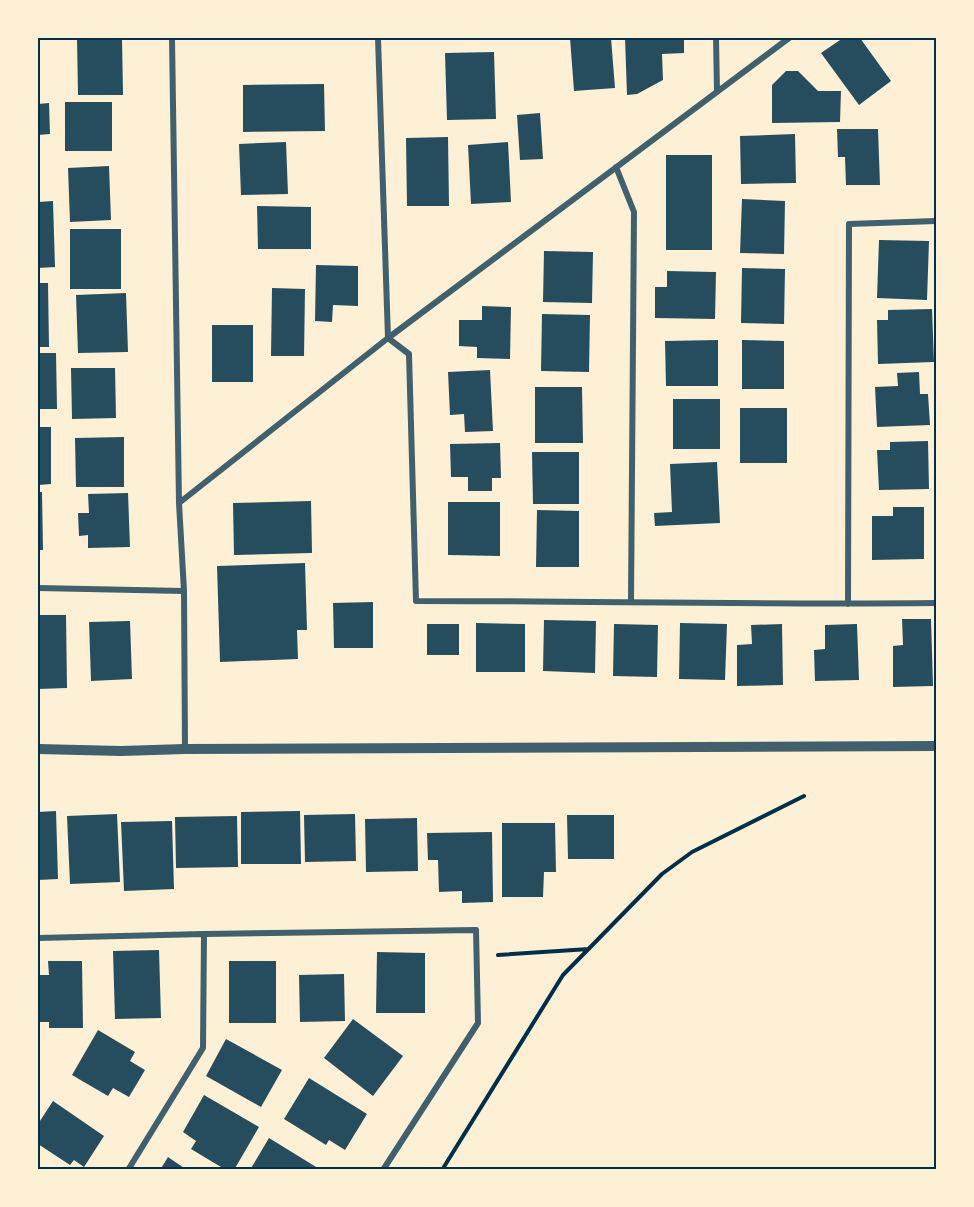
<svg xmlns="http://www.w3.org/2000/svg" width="974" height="1207" font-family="'Fira Sans Condensed',sans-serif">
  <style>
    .building { fill: #264d5e }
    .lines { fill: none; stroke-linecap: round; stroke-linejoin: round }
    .path { stroke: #003049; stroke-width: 4 }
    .minor { stroke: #3f606c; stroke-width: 6 }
    .tertiary { stroke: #3f606c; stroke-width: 10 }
    .neatline { fill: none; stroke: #003049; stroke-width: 2 }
  </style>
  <rect width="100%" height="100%" fill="#fdf0d5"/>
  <path class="building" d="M77,38H122L123,95H78Z
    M570,38H611L615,88L574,91Z
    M625,38H684V53L662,54L663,80L637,94L627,95Z
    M843,38H860L891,81L859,105L821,53Z
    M494,52L496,119L447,120L445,53Z
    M786,71H798L818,91H841L840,122L772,123V85Z
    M324,84L325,131L243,132V85Z
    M65,102H112V151H65Z
    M49,103L50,134L38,135V104Z
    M540,113L543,159L520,160L517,115Z
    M837,129H878L880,185H846L845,157H838Z
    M795,134L796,183L741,184L740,136Z
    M448,137L449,206H407L406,138Z
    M286,142L288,194L241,195L239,144Z
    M508,142L511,202L471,204L468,145Z
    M666,155H712V250H666Z
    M109,166L111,220L70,222L68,168Z
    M742,199L785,201L784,254L740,253Z
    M53,201L55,267L38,268V202Z
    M257,206L311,207V249H258Z
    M70,229H121V289H70Z
    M879,240L929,241L927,300L877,298Z
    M544,251L593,252L592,303L543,302Z
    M316,265L358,266V306L333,305L332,322L315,321Z
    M742,268L785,269L784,324L741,323Z
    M667,271L716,272L715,319L655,318V287H667Z
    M38,283H48L49,347H38Z
    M272,288L305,289L304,356H271Z
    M126,293L128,352L78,353L76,295Z
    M482,306L511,307L510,359L477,358V347L459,346V320H482Z
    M932,309L934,362L878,364L877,320H888V310Z
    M542,314L590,315L589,372L541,371Z
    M212,325H253V382H212Z
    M718,340V386H666L665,341Z
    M742,340L784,341V389H742Z
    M38,353H56L57,409H38Z
    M71,368H115L116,418L72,419Z
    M490,370L493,431L465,432L464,414L450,415L448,372Z
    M919,372L920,394H928L930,425L877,427L875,387L898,386L897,373Z
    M535,387H582L583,443H535Z
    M673,399H720V449H673Z
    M740,408H787V463H740Z
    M38,427H51V484L38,485Z
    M124,437V487H76L75,438Z
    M928,441L929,489L879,490L877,450H890V442Z
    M500,443L501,478H492V491H468V477H451L450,444Z
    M532,452H579V504H533Z
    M717,462L720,523L655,526L654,513L672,512L670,464Z
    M38,492H42L43,550H38Z
    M128,493L130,547L88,548V535L79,536L78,513H89L88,494Z
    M311,501L312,553L234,555L233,503Z
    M448,502H500V556L448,555Z
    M893,507H924V559L872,560V516H893Z
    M537,510L579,511V567H536Z
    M305,563L307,630H297L298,659L220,662L217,566Z
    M373,602V648H334L333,603Z
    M38,615H66L67,688L38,689Z
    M902,619H931L933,686L893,687V646L903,645Z
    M544,620L596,621L595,673L543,671Z
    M130,621L132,679L91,681L89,622Z
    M476,623L525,624V672H476Z
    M680,623L727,624L725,680L679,679Z
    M427,624H459V655H427Z
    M614,624L658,625L657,677L613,676Z
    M782,624L783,685L737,686V645L752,644L751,625Z
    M857,624L859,680L815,681L814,650L825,649V625Z
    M56,811L58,879L38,880V812Z
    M300,811L301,864H241V812Z
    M117,814L120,882L70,884L67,816Z
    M355,814L356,861L305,862L304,815Z
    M567,815H614V859H568Z
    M237,816L238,867L176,868L175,817Z
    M417,818L418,871L366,872L365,819Z
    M172,821L174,889L124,891L121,822Z
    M502,823H555L556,872H544L543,897H502Z
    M492,832L493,902L462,903V891L439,892L438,860H428L427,833Z
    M159,950L161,1018L115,1019L113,951Z
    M377,952L425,953V1013H376Z
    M48,961H82L83,1028H49V1022H38V975H49Z
    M229,961H276V1023H229Z
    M344,974L345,1021L300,1022L299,975Z
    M353,1019L403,1056L373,1096L324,1058Z
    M98,1030L135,1052L130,1061L145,1070L129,1097L113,1088L108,1096L72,1075Z
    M226,1039L282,1070L261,1107L206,1076Z
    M309,1078L367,1114L345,1150L329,1140L326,1145L284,1119Z
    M204,1095L259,1127L234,1170H226L191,1149L196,1141L183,1132Z
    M53,1101L104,1136L84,1167L74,1160L70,1165L38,1144V1124Z
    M269,1138L321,1170H250Z
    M168,1157L187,1170H160Z"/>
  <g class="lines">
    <path class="path" d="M498,955L589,949
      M442,1170L563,975L662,874L692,852L804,796"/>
    <path class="minor" d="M172,38L179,503L184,591L185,749
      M378,38L388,338L409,354L416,601C589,601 763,605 936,603
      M716,38L717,92
      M616,167L634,212L631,601
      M179,503L388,338L789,38
      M38,588L184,591
      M848,604L849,224L936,221
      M38,938L204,934L476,930L478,1023L383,1170
      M128,1170L203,1048L204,934"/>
    <path class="tertiary" d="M38,749L121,751L185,749L936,746"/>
  </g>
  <rect width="974" height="1207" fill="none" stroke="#fdf0d5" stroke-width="78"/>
  <rect x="39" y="39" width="896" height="1129" class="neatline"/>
</svg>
